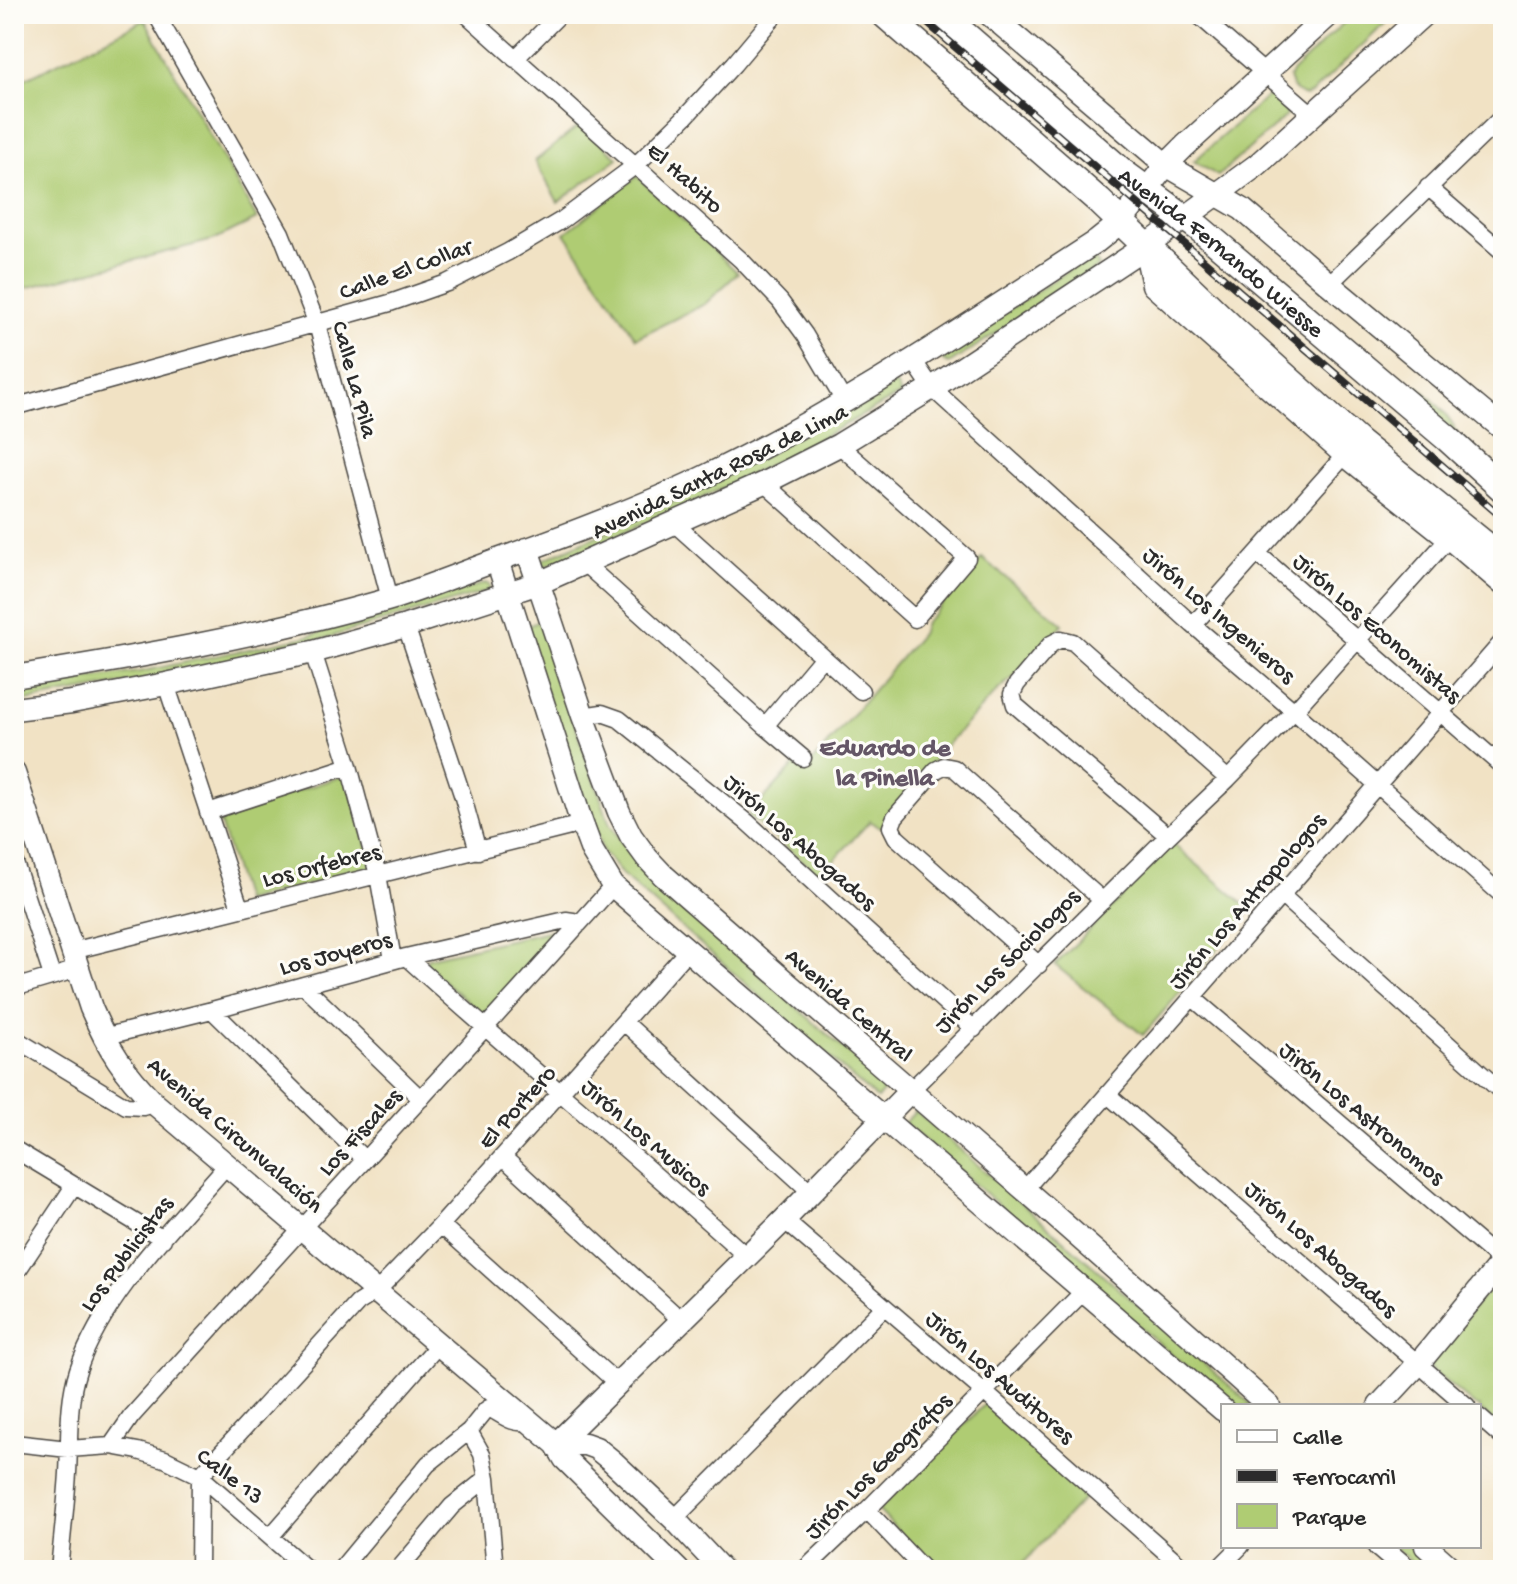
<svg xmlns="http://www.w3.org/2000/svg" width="1517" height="1584" font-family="'Gochi Hand',sans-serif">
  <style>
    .green { fill: #afcc73; stroke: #6d7c4f; stroke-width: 2 }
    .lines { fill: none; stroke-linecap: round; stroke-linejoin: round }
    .street-casing { stroke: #494642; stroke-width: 19 }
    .secondary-casing { stroke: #494642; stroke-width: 25 }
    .primary-casing { stroke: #494642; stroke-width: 29 }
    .street { stroke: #fff; stroke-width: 16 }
    .secondary { stroke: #fff; stroke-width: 22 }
    .primary { stroke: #fff; stroke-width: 26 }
    .rail-casing { stroke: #2b2b2b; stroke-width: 8 }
    .rail { stroke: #fdfcf7; stroke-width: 5; stroke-dasharray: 15; stroke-linecap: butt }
    .labels { text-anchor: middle; stroke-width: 6; stroke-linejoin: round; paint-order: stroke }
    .street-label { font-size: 24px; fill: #2b2b2b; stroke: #fdfcf7 }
    .neighbourhood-label { font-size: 26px; font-weight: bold; fill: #645666; stroke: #fdfcf7 }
  </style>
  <rect width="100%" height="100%" fill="#fdfcf7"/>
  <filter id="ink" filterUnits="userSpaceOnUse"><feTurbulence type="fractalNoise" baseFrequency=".0125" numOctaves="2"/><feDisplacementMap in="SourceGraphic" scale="16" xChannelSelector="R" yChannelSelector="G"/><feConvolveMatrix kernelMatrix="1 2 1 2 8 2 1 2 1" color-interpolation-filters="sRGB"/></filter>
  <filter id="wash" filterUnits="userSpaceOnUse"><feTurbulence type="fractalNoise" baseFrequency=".006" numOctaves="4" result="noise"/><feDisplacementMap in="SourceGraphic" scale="32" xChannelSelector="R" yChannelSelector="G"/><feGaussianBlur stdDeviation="1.8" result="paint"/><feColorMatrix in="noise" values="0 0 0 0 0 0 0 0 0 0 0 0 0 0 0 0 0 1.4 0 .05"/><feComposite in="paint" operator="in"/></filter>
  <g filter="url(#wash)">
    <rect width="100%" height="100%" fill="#f1e2c4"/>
    <path class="green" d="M1353,14H1395L1312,93L1305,96C1296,93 1292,88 1289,78L1293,71Z
      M145,20L257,219L213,240L14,291V84Z
      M1270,94C1281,97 1291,105 1285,117L1218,176L1194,161Z
      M581,124L618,158L558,202L535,161Z
      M637,176L738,273L705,304L636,338L565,233Z
      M1092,255L1099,266L949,364L943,360V353Z
      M895,383L901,394L797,451L700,499L564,559L544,566L540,561L672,503Z
      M1417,385C1434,401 1449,414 1459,436L1408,392Z
      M982,558L1063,624L1014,677L1000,688L948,743L881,828L870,821L820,875L748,816L799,760L809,766L921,634L925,623Z
      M486,583L490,586L489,591L239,663L14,703V689L139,672L305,637Z
      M539,621L610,825C623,844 635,863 651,879L887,1087L877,1099L624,877L603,852L523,628Z
      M346,775L374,868L244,901L218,816Z
      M1173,844L1251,910L1143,1035L1055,965Z
      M562,928L564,931L488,1019L426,966V961L428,958Z
      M916,1111L1253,1406H1231L904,1123Z
      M1503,1271V1429L1479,1409V1406H1475L1427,1366Z
      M987,1402L1085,1497L1017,1570H935L878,1510Z
      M1393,1546H1413L1442,1570H1421Z"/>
  </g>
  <g filter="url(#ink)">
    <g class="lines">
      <g class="street-casing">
        <path id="street" d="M156,14L281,233L317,324L390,599
          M466,14L741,260L780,301L805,335L844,401
          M1197,14L1313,115
          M515,59L560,14
          M1428,187L1503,252
          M1329,284L1503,116
          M913,360L932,388L1193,625L1294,711L1503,896
          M14,407L390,303L447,283L508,252L562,220L636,165L686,116L734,64L776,14
          M764,483L915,619L967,558L839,445
          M675,524L861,691
          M1258,554L1503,767
          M585,564L765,726L803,758
          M1193,625L1345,455
          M406,626L462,794L478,851
          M313,652L349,766L378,875L393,960
          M166,684L240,908
          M583,716L602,713L619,719L747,822L974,1029
          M765,726L823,657
          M208,812L349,766
          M1168,836L1015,705L1012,694L1017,684L1051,644L1061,639L1073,642L1228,779
          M14,860L52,976
          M1281,895L1503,1093
          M72,951L582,824
          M406,957C518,1059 635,1154 746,1256
          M1039,965L896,837L891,827L895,817L936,770L944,766L954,768L1103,901
          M303,985L421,1099
          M14,988L78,969
          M1193,998L1502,1262
          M212,1010L364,1159
          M624,1022L811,1192
          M103,1037L212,1010L406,957L566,920L573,921L579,924
          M14,1038L126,1106L143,1107L155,1104
          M910,1091L1168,836L1228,779L1294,711L1449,538
          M1108,1095L1467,1406
          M14,1149L163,1239
          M503,1157L681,1320
          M1025,1189L1503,641
          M784,1220L984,1392L1186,1570
          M441,1225L617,1383
          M14,1276L74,1186
          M1479,1417L1503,1438
          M469,1431L482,1454L487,1478L495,1570
          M14,1443L68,1449L111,1446L138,1451L165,1459L200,1476L308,1570
          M111,1446L131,1417C291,1239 454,1064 613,886
          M867,1510L924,1570
          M674,1519L884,1307
          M270,1537L439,1344
          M59,1570C62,1538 66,1505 68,1473C70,1439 67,1403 78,1370C103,1295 176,1224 227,1165
          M199,1570L200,1476L358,1303L377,1291L441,1225L688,950
          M340,1570L428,1464L469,1431L486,1410L489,1408C501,1414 514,1426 527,1421
          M398,1570L452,1506L487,1478
          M804,1570L867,1510L1084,1291
          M1217,1570L1241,1546"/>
      </g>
      <g class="secondary-casing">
        <path id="secondary" d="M989,14L1166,165L1242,209L1329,284L1503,429
          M1145,247L1153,285L1345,455L1449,538L1503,584
          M527,549L583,716L619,812L631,836L647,858L663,875C865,1052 1070,1226 1269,1406
          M497,560L582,824L592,851L613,886L1223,1410
          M14,677C139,657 265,635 387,600C423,589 459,574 495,561C565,536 635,510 702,478C840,412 968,325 1096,242L1121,222L1166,165L1185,146L1330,14
          M14,709L72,702L166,684L313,652L406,626L539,583L764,483L839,445L932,388L1145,247L1257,165L1424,14
          M14,773L91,1008C109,1050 123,1071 155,1104L556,1444L565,1459L678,1570
          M1379,1406L1419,1363L1503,1261
          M556,1444L784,1220L910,1091
          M556,1444H585L596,1448L612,1461L674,1519L722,1570
          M1379,1546L1407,1570
          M1426,1546L1453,1570"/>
      </g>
      <g class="primary-casing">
        <g id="primary">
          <path d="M884,14L1099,201L1235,331L1358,442L1503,559"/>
          <path id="s1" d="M941,14L1125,174L1199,228L1447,438L1503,489"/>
        </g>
      </g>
      <use href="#street" class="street"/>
      <use href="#secondary" class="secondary"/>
      <use href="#primary" class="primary"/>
      <g class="rail-casing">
        <path id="rail" d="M917,14L1503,518"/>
      </g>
      <use href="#rail" class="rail"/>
    </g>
  </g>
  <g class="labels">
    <g class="street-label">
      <text transform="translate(686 177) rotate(42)" y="8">El Habito</text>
      <text dy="8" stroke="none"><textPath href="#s1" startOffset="368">Avenida Fernando Wiesse</textPath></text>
      <text transform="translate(405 268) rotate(-20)" y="8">Calle El Collar</text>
      <text transform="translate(356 379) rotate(75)" y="8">Calle La Pila</text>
      <text transform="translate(719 470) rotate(-26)" y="8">Avenida Santa Rosa de Lima</text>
      <text transform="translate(1220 614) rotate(41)" y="8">Jirón Los Ingenieros</text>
      <text transform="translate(1378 627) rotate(41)" y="8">Jirón Los Economistas</text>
      <text transform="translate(801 841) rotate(41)" y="8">Jirón Los Abogados</text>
      <text transform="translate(321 864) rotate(-14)" y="8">Los Orfebres</text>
      <text transform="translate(1246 900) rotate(-49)" y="8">Jirón Los Antropologos</text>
      <text transform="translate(335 952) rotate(-15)" y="8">Los Joyeros</text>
      <text transform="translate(1006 960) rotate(-45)" y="8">Jirón Los Sociologos</text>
      <text transform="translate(850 1004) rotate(41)" y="8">Avenida Central</text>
      <text transform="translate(516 1106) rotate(-48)" y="8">El Portero</text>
      <text transform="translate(1363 1112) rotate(40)" y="8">Jirón Los Astronomos</text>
      <text transform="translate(359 1131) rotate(-47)" y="8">Los Fiscales</text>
      <text transform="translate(236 1134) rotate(41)" y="8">Avenida Circunvalación</text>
      <text transform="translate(647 1136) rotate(41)" y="8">Jirón Los Musicos</text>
      <text transform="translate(1322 1248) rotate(41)" y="8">Jirón Los Abogados</text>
      <text transform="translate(125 1253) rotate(-53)" y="8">Los Publicistas</text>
      <text transform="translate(1001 1376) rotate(41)" y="8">Jirón Los Auditores</text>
      <text transform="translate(877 1465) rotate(-45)" y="8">Jirón Los Geografos</text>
      <text transform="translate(231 1475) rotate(37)" y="8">Calle 13</text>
    </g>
    <g class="neighbourhood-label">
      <text x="885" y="755">Eduardo de<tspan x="885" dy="30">la Pinella</tspan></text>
    </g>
  </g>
  <rect width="1517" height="1584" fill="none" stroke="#fdfcf7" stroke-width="48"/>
  <rect x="1221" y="1404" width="260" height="144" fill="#fdfcf7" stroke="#a9a8a5" stroke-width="2"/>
  <rect x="1237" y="1430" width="40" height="12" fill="#ffffff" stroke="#a9a8a5" stroke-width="2"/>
  <text x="1293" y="1444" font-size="24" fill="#2b2b2b">Calle</text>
  <rect x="1237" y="1470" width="40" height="12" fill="#2b2b2b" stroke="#a9a8a5" stroke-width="2"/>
  <text x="1293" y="1484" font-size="24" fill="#2b2b2b">Ferrocarril</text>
  <rect x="1237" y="1504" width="40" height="24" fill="#afcc73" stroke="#a9a8a5" stroke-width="2"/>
  <text x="1293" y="1524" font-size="24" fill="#2b2b2b">Parque</text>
</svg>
